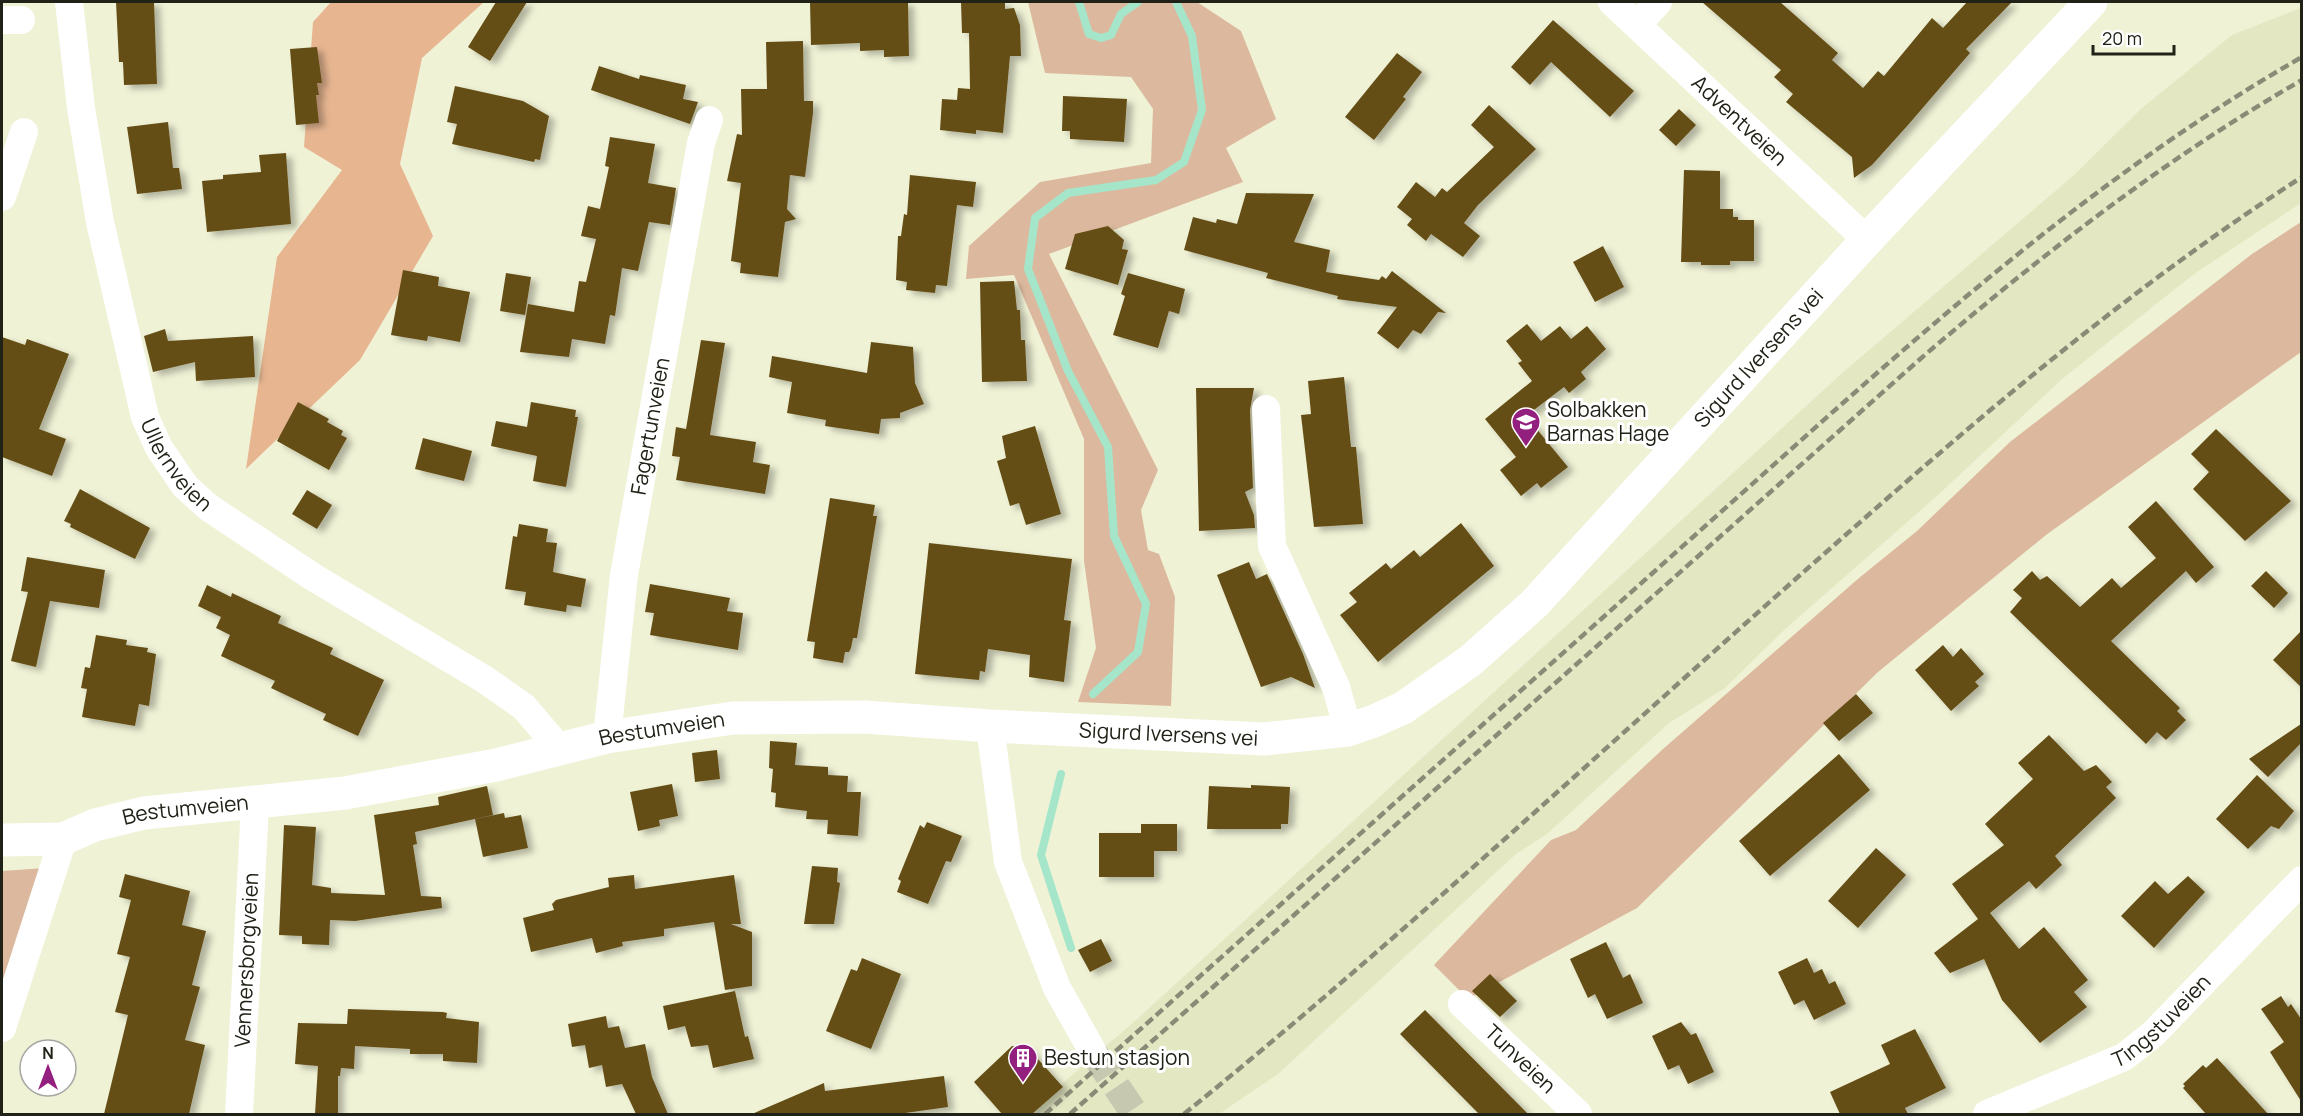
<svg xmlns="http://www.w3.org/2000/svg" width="2303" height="1116" font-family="Manrope,sans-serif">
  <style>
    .built { fill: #e3e7c2 }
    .green { fill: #dcb99e }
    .forest { fill: #e7b691 }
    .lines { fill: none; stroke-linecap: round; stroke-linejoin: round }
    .stream { stroke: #a5e6cb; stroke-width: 8 }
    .building { fill: #654e18; filter: url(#shadow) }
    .street-tunnel { stroke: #c6c8af; stroke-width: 28; stroke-dasharray: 28 14; stroke-linecap: butt }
    .street { stroke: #fff; stroke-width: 28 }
    .secondary { stroke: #fff; stroke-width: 33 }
    .rail { stroke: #898b77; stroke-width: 4.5; stroke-dasharray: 9 4.5; stroke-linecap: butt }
    .labels { text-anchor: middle; stroke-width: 6; stroke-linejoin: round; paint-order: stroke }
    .street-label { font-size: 21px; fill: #202217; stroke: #fff }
    .poi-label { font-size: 21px; fill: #202217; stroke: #fff; text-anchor: start }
  </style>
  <defs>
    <filter id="shadow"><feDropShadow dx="6" dy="4" stdDeviation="3" flood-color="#0004"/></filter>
  </defs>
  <rect width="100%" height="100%" fill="#eff2d5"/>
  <path class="built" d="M2301,8V203L2194,274L2062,379L1938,495L1783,631L1725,688L1669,723L1547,834L1516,854L1278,1074L1219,1114H1027L1135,1021L1840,375L2073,176L2142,108L2232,35Z"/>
  <path class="green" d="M1028,2H1197L1241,31L1276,119L1226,148L1243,182L1049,254L1158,470L1141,510L1148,550L1159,554L1175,597L1171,706L1078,702L1096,648L1084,561V439L1014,275L966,279L969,246L1040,182L1151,163L1153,109L1131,77L1045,73Z
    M2301,222V352L2046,535L1878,672L1637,908L1468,999L1434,965L1551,840L1576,830L1663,749L1859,578L1917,531L2010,442L2252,254Z
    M45,868L2,995V871Z"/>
  <path class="forest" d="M331,2H484L422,58L400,164L433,236L360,360L246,469L277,257L342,170L304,147L313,22Z"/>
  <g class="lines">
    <path class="stream" d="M1079,2L1089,34L1101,38L1111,35L1121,14L1138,2
      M1093,694L1138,652L1146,604L1114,536L1108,447L1068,371L1028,269L1035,218L1068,193L1156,180L1184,162L1202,110L1192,36L1176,2
      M1061,774L1041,855L1071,948"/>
  </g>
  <path class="building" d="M116,2H154L157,84L124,85L123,62H119Z
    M496,2H527L490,61L468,47Z
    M810,2H908L909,56L884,57V50L860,51V43L811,45Z
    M961,2H1005V9L1014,8L1020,25L1021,56H1010L1003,133L976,130V134L940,130L942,99L957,100L958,88L970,89L969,33H962Z
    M1702,2H1780L1838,53L1832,60L1863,88L1878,71L1884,76L1932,18L1943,28L1967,2H2012L1966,49L1970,53L1908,125L1872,165L1854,178L1852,157L1786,102L1793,94L1774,77L1781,70Z
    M1553,20L1634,91L1610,117L1551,62L1530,85L1511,67Z
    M803,41L804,101H813V113L805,177L790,175L787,209L796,219L785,222L778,277L740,273L741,263L731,261L741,183L727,181L737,134L742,135L741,89H767L766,42Z
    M317,47L322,83H317L319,95H316L319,123L296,125L290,49Z
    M1397,53L1422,72L1403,97L1406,99L1374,140L1345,117Z
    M599,66L639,79L640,75L686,85L683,99L698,102L690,124L591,90Z
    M455,86L523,101L549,116L540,160L535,159L534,162L452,144L457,124L447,122Z
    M1063,96L1127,99L1124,142L1070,139V131H1062Z
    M1489,105L1536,149L1478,205L1464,223L1480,236L1463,257L1431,234L1426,241L1407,225L1412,219L1397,207L1416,182L1435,197L1442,188L1447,192L1494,147L1471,125Z
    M1679,109L1696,125L1676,146L1659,130Z
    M168,122L173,168H179L182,189L137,194L127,127Z
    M610,137L655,144L648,183L676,188L670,225L649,222L638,271L622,268L615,316L610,315L605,344L572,339L569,357L520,352L528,304L574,312L579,281L586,282L596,239L581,236L588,206L600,209L609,167L605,166Z
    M286,153L291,224L207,232L202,181L223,179V175L261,172L259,155Z
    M1684,170L1720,171V209H1733V217H1738V220H1754V261H1730V265H1701V262H1681Z
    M910,175L976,182L973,207L957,205L947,286L936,285L935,293L906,290L907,282L896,280L898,236H901L904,214L907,215Z
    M1246,193L1314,194L1294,242L1330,250L1326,272L1379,280L1382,276L1386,279L1392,271L1446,313L1438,312L1421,334L1413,330L1398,349L1377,333L1397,307L1337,299L1338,296L1266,278L1268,273L1184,250L1193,217L1216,223L1217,219L1237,224Z
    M1108,226L1124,240L1122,249L1128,250L1118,285L1065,269L1075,234Z
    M1603,246L1624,287L1595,302L1573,262Z
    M403,270L439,277L438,286L470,292L460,342L428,336L427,341L391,335Z
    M506,273L531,277L525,315L500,311Z
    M1128,273L1185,289L1179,314L1169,311L1158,348L1113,335L1125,296L1121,294Z
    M1014,281L1017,310H1020L1021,340H1025L1027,381L982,382L980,282Z
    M1527,324L1541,341L1560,326L1571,339L1587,326L1606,349L1581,372L1586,379L1569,393L1564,387L1526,416L1568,467L1541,488L1537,483L1521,496L1500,470L1516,457L1485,419L1532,381L1518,363L1522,361L1506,341Z
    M165,329L168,341L253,336L255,377L196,381L195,362L153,372L144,336Z
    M2,337L25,345L27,339L69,354L39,429L66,439L52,476L2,457Z
    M701,340L725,343L710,435L756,442L753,462L770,465L765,494L676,480L680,457L672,456L676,427L686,429Z
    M871,342L913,347L915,383L924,404L900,413V418L881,419L879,434L825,426L826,420L787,413L792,382L769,377L772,356L867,373Z
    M1344,377L1351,447H1356L1363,524L1314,527L1301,415L1311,414L1308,381Z
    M1196,388H1254L1250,410L1253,488L1245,492L1254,515L1255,528L1199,531Z
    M298,402L329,419L327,422L343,431L341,435L347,438L329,470L277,441Z
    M531,402L576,410L575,417H578L566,487L533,481L537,456L491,446L496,421L527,427Z
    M1035,426L1061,514L1026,525L1019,503L1010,506L997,461L1006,458L1002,436Z
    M2216,429L2291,501L2245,541L2193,489L2209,472L2191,454Z
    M423,438L472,451L464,481L415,469Z
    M80,489L150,528L135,559L70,527L71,524L64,521Z
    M307,490L332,505L317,529L292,514Z
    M830,498L875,505L873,516H877L857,638H853L851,648L849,652H845L843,663L813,658L815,642L807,641Z
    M2156,501L2214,567L2196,583L2186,571L2111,641L2180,708L2177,711L2186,720L2166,740L2157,732L2146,744L2010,612L2022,598L2013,590L2032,571L2040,580L2047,576L2080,607L2112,578L2121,588L2156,558L2128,527Z
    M1461,523L1494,566L1378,662L1340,615L1357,602L1349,593L1386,563L1391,569L1414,550L1420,557Z
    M519,524L548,529L546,542L557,543L553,572L586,579L581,607L567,605L566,612L524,605L526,592L505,589L513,536L517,537Z
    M929,543L1072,559L1064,620L1071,621L1064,682L1029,677L1030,655L988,649L985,672L980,671L979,680L915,674Z
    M27,557L105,570L99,608L50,601L36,667L11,661L28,592L21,591Z
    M1249,562L1256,579L1267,574L1303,654L1315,688L1291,677L1261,687L1217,575Z
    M2266,571L2288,593L2274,608L2251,586Z
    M650,584L730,598L727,611L743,613L738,650L650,635L654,613L645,612Z
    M207,585L231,597L232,593L281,616L278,623L333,648L330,654L384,680L358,736L323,720L326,714L271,688L275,681L221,656L230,635L216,628L221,617L198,606Z
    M2301,631V687L2273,660Z
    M96,635L127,640L126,645L148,648L147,652L156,654L149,706L139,704L135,726L82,717L87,689L81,688L85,667L90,668Z
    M1943,645L1953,657L1961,648L1984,674L1975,682L1979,686L1951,711L1915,670Z
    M1856,694L1873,713L1839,741L1823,723Z
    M2301,724V743L2268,777L2249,759Z
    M2049,735L2084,771L2096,765L2112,782L2106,787L2116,798L2055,856L2062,865L2036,889L2029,881L1990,913L2019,949L2044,927L2088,980L2074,992L2087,1007L2040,1043L2002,1000L1984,959L1950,973L1934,953L1978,919L1952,884L2004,845L1985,824L2033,779L2018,763Z
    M770,741L797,743L795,765L828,767V775L848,776L847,792H861L858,836L827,834L828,820L806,819L807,811L775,807L776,793L771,792L773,769L769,768Z
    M717,750L720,779L695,782L692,753Z
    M1839,754L1870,790L1770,876L1739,841Z
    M2257,775L2294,811L2279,829L2271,826L2248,849L2216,819Z
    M672,784L678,816L659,820L660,826L638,831L630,792Z
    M1251,785L1290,787L1288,824H1281V829H1207L1209,786L1251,788Z
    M487,786L493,815L415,832L417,844L413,845L421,896L441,897L442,908L355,921L330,920L329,945L302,944V936L279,935L284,825L316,827L312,885L331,888V893L385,895L374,815L439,805L438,797Z
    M504,813L505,818L521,815L528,848L483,857L475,819Z
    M927,822L962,836L951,862L946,861L928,904L897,892L901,881L898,879L920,825L924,828Z
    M1141,824H1177V851H1154V877H1099V833H1141Z
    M1876,848L1906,875L1858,928L1828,901Z
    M812,866L838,868L837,882L840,883L834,924H804Z
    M125,874L190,891L182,925L206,931L192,985L200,987L185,1040L205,1045L189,1114H104L128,1015L115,1012L130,957L117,954L131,900L119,897Z
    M634,875L635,889L734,875L741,924H731L752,932V986L725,990L714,922L664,929V936L622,942L623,946L596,953L592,938L531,952L523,918L554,910L552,904L556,900L609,887L608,878Z
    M2188,876L2205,892L2154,948L2121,916L2155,881L2168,894Z
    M1101,939L1112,961L1090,972L1078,950Z
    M1606,942L1623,978L1630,974L1643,1003L1607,1019L1595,994L1588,998L1570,959Z
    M862,958L901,974L871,1049L826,1031L851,969L857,971Z
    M1807,958L1814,973L1822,969L1829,984L1835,981L1846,1004L1814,1020L1804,1000L1794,1005L1778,972Z
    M1490,974L1517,1001L1500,1017L1472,991Z
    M735,991L745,1037L748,1036L754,1059L713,1068L708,1045L691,1047L685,1026L668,1030L663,1006Z
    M2281,996L2288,1007L2291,1004L2301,1019V1101L2270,1052L2284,1042L2261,1009Z
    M348,1009L443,1012L447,1013L446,1018L479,1022L477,1063L443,1061V1054H410V1049L355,1046L354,1069L341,1068L340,1076H338V1114H315L318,1066L295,1064L298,1023L347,1024Z
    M1425,1010L1528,1114H1479L1400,1034Z
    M606,1016L608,1028L619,1026L625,1048L645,1044L652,1077L668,1114H636L622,1084L606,1087L602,1065L589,1068L585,1045L572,1047L568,1024Z
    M1681,1022L1691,1035L1696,1033L1714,1072L1688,1084L1679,1065L1668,1070L1652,1036Z
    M1915,1029L1946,1088L1905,1108L1908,1114H1840L1830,1092L1890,1064L1881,1045Z
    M1012,1046L1028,1048L1063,1087L1032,1114H1002L974,1082Z
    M2217,1058L2268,1114H2206L2183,1088L2185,1086L2183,1084L2203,1065L2206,1068Z
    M944,1076L948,1107L898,1114H752L824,1083L825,1091Z"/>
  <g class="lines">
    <path class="street-tunnel" d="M1093,1052L1135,1114"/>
    <g class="street">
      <path id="s1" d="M69,2L81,108L100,222L145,417L159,448L185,486L208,507L313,577L484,679L524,707L559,748"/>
      <path id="s2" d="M1612,2L1867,240"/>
      <path d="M2,20H21"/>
      <path d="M1637,25L1658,2"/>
      <path d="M2,197L24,132"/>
      <path d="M1266,409L1272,546L1336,687L1348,730"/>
      <path d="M990,726L1008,862L1057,988L1093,1052"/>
      <path id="s3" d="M607,737L624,575L701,143L709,120"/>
      <path id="s4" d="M1462,1004L1578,1114"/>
      <path d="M2,1028L63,839"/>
      <path id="s5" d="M239,1114L255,804"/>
      <path id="s6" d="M1987,1114L2124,1057L2153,1034L2302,880"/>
    </g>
    <path class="secondary" id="s7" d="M2,840L63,839L95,825L144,813L345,793L496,765L607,737L733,718L865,717L990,726L1264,739L1348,730L1374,721L1403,708L1470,661L1534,604L1867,240L2091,2"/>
    <path class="rail" d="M1045,1114C1261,922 1477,730 1693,537C1887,364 2075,187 2302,57
      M1070,1114L1919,360C2040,256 2163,160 2302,80
      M1184,1114C1404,936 1611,741 1824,554C1979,417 2127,290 2302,177"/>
  </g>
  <defs>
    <g id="school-pin" transform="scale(1.5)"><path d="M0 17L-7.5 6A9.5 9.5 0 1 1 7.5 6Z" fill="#931f7e" stroke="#fff"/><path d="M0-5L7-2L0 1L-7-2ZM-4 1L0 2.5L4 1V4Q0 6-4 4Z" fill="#fff"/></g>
    <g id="building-pin" transform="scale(1.5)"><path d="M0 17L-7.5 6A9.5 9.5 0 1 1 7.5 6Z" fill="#931f7e" stroke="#fff"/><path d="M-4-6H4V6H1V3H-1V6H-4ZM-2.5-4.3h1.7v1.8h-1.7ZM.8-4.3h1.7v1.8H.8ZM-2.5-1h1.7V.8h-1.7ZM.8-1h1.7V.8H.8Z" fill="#fff"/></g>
  </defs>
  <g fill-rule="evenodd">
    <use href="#school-pin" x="1526" y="422"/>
    <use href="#building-pin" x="1023" y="1058"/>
  </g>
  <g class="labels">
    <g class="street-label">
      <text dy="7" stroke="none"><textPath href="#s2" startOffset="174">Adventveien</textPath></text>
      <text dy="7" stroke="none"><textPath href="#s7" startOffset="1920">Sigurd Iversens vei</textPath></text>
      <text dy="7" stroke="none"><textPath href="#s3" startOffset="314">Fagertunveien</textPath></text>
      <text dy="7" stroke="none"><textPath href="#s1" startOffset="480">Ullernveien</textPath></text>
      <text dy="7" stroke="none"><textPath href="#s7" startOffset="672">Bestumveien</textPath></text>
      <text dy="7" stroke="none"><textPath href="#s7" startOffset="1180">Sigurd Iversens vei</textPath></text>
      <text dy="7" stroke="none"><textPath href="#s7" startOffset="188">Bestumveien</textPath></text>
      <text dy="7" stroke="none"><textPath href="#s5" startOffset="154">Vennersborgveien</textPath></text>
      <text dy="7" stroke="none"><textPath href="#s6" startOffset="200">Tingstuveien</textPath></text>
      <text dy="7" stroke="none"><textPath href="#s4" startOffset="80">Tunveien</textPath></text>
    </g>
    <g class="poi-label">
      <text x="1547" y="417">Solbakken<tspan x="1547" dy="24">Barnas Hage</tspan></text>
      <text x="1044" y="1065">Bestun stasjon</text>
    </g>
  </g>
  <rect width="2303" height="1116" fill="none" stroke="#202217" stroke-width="6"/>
  <g transform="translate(48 1068)"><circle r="28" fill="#ffffff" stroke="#a6a7a2" stroke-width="1.5"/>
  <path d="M0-4.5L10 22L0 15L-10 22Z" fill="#931f7e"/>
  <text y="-9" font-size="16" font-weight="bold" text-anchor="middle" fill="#202217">N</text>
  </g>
  <path d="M2093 45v9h81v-9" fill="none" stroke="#202217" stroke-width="3"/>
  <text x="2102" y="45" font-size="18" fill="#202217" stroke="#ffffff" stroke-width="4.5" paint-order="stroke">20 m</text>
</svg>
